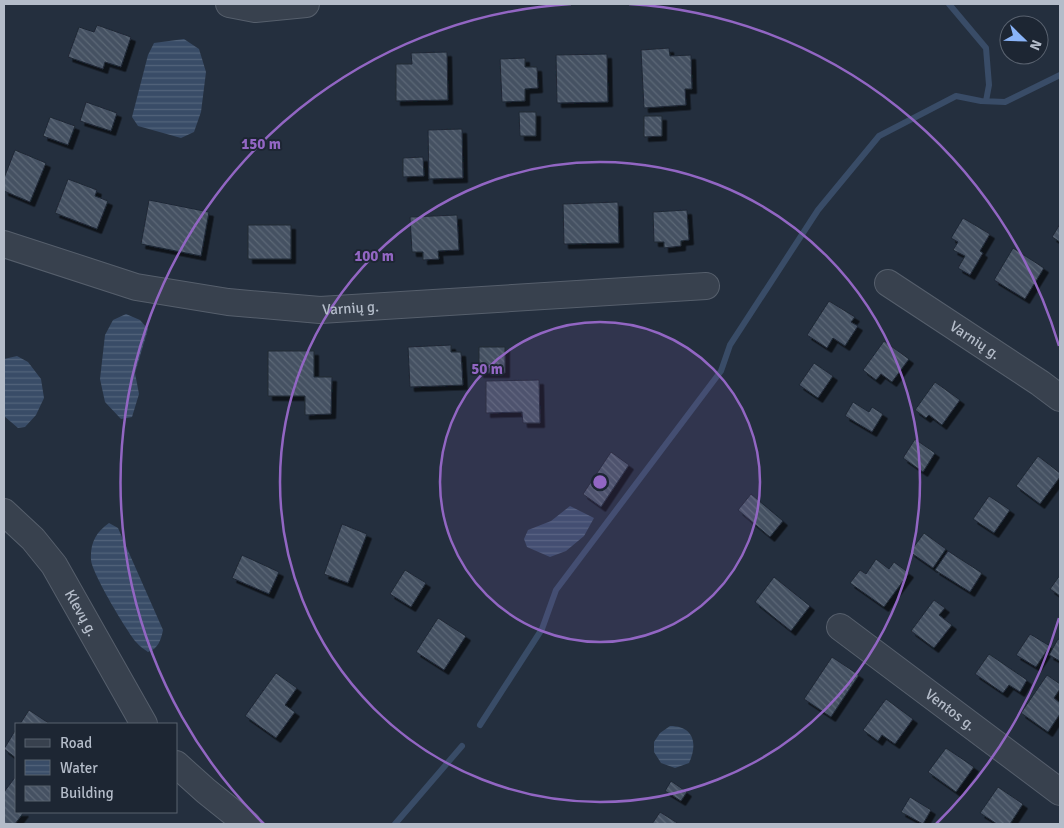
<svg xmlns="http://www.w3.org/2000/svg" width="1064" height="828" font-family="Signika,sans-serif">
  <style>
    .water { fill: url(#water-rules) }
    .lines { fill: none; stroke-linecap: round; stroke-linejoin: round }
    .stream { stroke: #394c67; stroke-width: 6 }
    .building { fill: url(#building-back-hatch); stroke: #1f2835; filter: url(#shadow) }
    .minor-casing { stroke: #565f6c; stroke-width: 28 }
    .minor { stroke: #38414e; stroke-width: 26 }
    .ring { fill: none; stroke: #9266c3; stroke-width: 2.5 }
    .labels { text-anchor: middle; stroke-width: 4; stroke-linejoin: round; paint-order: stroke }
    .street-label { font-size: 15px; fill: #b4bcc9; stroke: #1d2633 }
    .centre { fill: #9266c3; stroke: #1d2633; stroke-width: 2.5 }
    .ring-label { font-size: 15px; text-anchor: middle; font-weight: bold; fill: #9266c3; stroke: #1d2633; stroke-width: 4; stroke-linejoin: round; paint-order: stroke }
  </style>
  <defs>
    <pattern id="water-rules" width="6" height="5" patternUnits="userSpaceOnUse" patternTransform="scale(1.25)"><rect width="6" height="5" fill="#394c67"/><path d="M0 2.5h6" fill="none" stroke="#53647b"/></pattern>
    <pattern id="building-back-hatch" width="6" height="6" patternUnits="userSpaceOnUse" patternTransform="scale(1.25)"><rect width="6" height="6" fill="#455162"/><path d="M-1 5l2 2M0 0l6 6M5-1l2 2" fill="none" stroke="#5d6877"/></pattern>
    <filter id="shadow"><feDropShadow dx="4.5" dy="4.5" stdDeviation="0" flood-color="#0009"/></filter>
  </defs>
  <rect width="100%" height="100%" fill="#242f3e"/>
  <path class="water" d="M184,39L199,49L206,72L201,112L194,132L181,138L138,126L132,117L148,55L154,43Z
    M126,314L140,320L148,329L135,373L139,394L132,417L121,419L105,402L100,379L105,335L113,320Z
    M17,356L28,362L41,379L44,398L36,415L25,427L18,428L4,416V359Z
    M570,506L594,518L584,536L566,551L550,557L527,547L524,539L528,530L551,521Z
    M109,523L118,528L163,630C161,640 158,649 148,652C144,649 139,646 136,642C126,630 92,573 91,560C90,543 96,532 109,523Z
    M670,726C694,726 698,744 689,763L675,768L661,763L654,752V742L660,733Z"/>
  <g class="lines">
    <path class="stream" d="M949,4L986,48L989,85L986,101
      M480,725L542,629L556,590L721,371L730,345L818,210L879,136L956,96L981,101L1005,102L1060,75
      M395,824L462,746"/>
  </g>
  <path class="building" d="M97,25L131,37L121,67L105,62L103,69L68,57L79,27L94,32Z
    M669,48L670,56L691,55L692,89H685L686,105L644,108L641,50Z
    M447,52L448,100L396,101V64H412L411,53Z
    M607,54L608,102L557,103L556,55Z
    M525,58V67H537L538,88L525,89V101L502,102L500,59Z
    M86,102L117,113L111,131L80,121Z
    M519,112H536V136H520Z
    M644,116H662V136L644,137Z
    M50,117L75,126L68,145L43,136Z
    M462,129L463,178L429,179L428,130Z
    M15,150L46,163L30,202L4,191V178Z
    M423,157L424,176L403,177V158Z
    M68,179L97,190L95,196L108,201L97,229L55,213Z
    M149,200L209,212L201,256L141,244Z
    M618,202L619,243L564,244L563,204Z
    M687,210L689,240L681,241V246L664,248V242H654L653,212Z
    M457,215L459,250L438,251L439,259L423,260V252H412L410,217Z
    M963,218L990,234L980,251L983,253L970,275L958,268L965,256L953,250L958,242L951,238Z
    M1060,224V242L1052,237Z
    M248,225H291V259H248Z
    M1013,248L1044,268L1025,299L994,280Z
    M829,301L855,317L851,322L858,326L845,346L833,338L827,348L807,335Z
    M884,341L909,359L892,382L881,374L876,380L863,370Z
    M451,345V352H461L463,385L410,387L408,347Z
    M479,347H505V373H479Z
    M268,351H314V377H332L331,414L305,415V396H268Z
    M814,363L833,376L818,398L799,385Z
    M539,380L540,423H523L522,412L486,413V381Z
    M935,382L960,400L942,425L929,415L926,418L915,410Z
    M853,402L869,412L872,407L883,414L872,432L845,416Z
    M915,439L935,453L923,472L903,458Z
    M611,452L629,465L601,507L583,494Z
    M1038,456L1060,473V477L1040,504L1016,486Z
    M751,494L783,521L770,537L738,510Z
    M989,496L1010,510L994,533L973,519Z
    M342,524L367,534L348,583L324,574Z
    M924,533L946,549L933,568L910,552Z
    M948,551L982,573L970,592L935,570Z
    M242,555L279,572L269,594L232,578Z
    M876,559L889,569L894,562L909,573L884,607L850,583L860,570L866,574Z
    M405,570L426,583L411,607L390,594Z
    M1060,575V596L1050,589Z
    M774,577L810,606L791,631L755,602Z
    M934,600L945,608L939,615L952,625L934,648L911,631Z
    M438,618L466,636L444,670L416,652Z
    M1030,634L1050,646L1036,667L1016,655Z
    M1058,639L1060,640V661L1049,655Z
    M989,654L1027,680L1020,692L1009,685L1003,693L975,674Z
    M832,657L859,675L831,717L804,699Z
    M276,673L297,688L285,705L295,712L276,738L245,716Z
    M1047,675L1060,684V689L1054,698L1060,703V714L1048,732L1021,713Z
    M886,699L913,719L895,744L882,735L878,741L863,730Z
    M29,710L50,724H20Z
    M16,729V758L4,749Z
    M946,748L974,767L956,792L928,772Z
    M16,776V812H24L15,824H4V792Z
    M671,781L687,792L681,801L665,791Z
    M998,787L1023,804L1010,824H997L980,813Z
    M910,797L931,810L923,824L901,812Z
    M660,812L679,824H652Z"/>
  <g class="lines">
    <g class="minor-casing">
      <g id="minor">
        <path d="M229,4L255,9L306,4"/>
        <path id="s1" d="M4,244L136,287L228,302L320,310L706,286"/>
        <path id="s2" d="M888,283L1040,383L1060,398"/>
        <path id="s3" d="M4,512L33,539L54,565L144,724"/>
        <path id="s4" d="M840,627L1060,792"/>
        <path d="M176,764L206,791L247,824"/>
      </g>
    </g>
    <use href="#minor" class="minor"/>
  </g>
  <circle cx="600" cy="482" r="160" fill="#9266c3" fill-opacity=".12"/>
  <g class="ring">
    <circle cx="600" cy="482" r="160"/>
    <circle cx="600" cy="482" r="320"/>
    <path d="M1059 618A479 479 0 0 1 936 824M264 824A479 479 0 0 1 571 4M629 4A479 479 0 0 1 1059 346"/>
  </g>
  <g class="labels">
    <g class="street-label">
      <text dy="5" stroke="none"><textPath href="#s1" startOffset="355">Varnių g.</textPath></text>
      <text dy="5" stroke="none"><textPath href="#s2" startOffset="104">Varnių g.</textPath></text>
      <text dy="5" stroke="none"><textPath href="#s3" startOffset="128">Klevų g.</textPath></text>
      <text dy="5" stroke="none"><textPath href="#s4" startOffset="138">Ventos g.</textPath></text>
    </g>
  </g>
  <circle cx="600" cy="482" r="8" class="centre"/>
  <g class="ring-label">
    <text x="261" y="149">150 m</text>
    <text x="374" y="261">100 m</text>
    <text x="487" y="374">50 m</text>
  </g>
  <rect width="1064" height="828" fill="none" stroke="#b4bcc9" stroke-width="10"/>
  <rect x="15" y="723" width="162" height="90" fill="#1d2633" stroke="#59626f"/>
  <rect x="25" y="739" width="25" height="8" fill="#38414e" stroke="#59626f"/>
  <text x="60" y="748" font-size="15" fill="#b4bcc9">Road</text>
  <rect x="25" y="760" width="25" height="15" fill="url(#water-rules)" stroke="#59626f"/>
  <text x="60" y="773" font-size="15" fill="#b4bcc9">Water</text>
  <rect x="25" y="786" width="25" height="15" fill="url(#building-back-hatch)" stroke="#59626f"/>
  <text x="60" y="798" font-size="15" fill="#b4bcc9">Building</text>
  <g transform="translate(1024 40) rotate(113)"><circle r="24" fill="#1d2633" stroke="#59626f"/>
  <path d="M0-4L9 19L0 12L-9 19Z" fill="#8ab4f8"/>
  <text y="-8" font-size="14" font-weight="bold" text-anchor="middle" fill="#b4bcc9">N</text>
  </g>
</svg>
